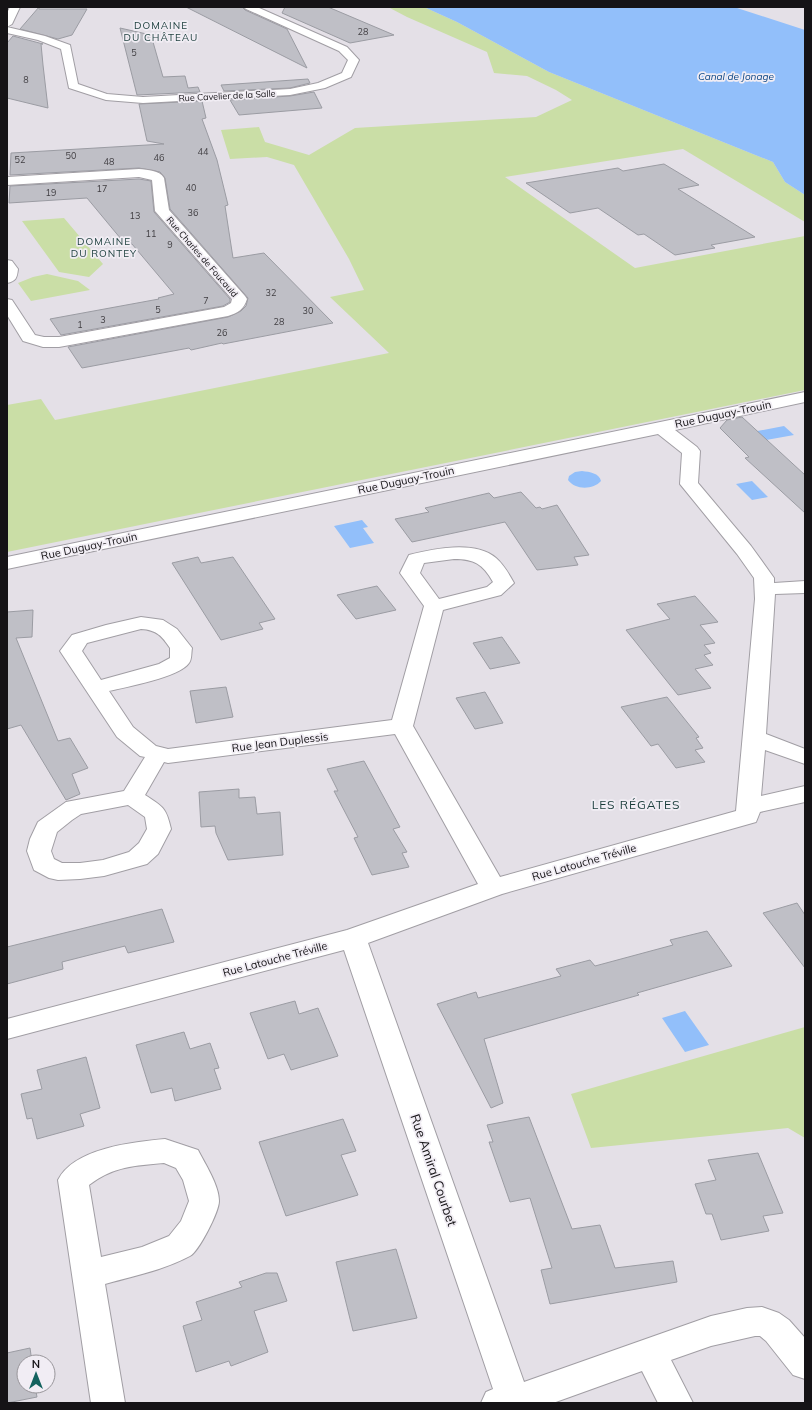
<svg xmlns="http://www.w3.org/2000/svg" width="812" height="1410" font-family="Mulish,sans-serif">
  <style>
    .green { fill: #cadea6 }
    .water { fill: #92bffa }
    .building { fill: #bfbfc6; stroke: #9b9ca3 }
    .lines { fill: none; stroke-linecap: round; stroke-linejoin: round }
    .minor-casing { stroke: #a19ea4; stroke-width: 2 }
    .minor { fill: #fff; fill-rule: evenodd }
    .labels { text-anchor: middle; stroke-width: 3.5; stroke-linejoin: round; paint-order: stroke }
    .number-label { font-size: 9px; fill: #403e42 }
    .far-street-label { font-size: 9px; fill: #151316; stroke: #f1edf4 }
    .far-neighbourhood-label { font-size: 10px; letter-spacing: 1px; fill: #193c3a; stroke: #f1edf4 }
    .far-water-label { font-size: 10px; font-style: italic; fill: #0a4585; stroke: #f1edf4 }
    .street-label { font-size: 11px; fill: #151316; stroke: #f1edf4 }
    .neighbourhood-label { font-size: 12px; letter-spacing: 1px; fill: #193c3a; stroke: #f1edf4 }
    .near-street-label { font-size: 13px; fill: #151316; stroke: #f1edf4 }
  </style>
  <rect width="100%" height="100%" fill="#e4e0e7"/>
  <path class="green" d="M388,7H424L457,22L549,72L773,162L785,182L805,195V222L683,149L505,177L635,268L805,236V390L7,552V405L41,399L55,420L389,353L330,297L364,290L349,259L294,165L267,157L230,159L221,130L259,127L265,142L309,155L355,128L536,117L572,100L556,90L527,76L494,73L487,52L407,17Z
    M64,218L103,264L89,277L59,272L22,221Z
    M47,274L78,281L90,290L31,301L18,283L33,277Z
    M805,1027V1138L788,1128L591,1148L571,1094Z"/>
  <path class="water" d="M424,7H734L805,30V195L785,182L773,162L549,72L457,22Z
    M784,426L794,435L761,441L752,432Z
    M582,471C590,472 599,473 601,481C593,490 575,490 568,480L569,476L575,472Z
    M752,481L768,497L752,500L736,484Z
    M362,520L368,527L363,528L374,543L350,548L334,526Z
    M685,1011L709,1045L685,1052L662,1018Z"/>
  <path class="building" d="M39,7V9H87L72,35L58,39L20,29Z
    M186,7H242L245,10L287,29L307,68Z
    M285,7H328L394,35L350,43L282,13Z
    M120,28L151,35L163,77L185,76L188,88L198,87L200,92L137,95Z
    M13,36L43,44H41L43,65L48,108L7,98V43Z
    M308,79L310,83L290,88L224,91L221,85Z
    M314,92L322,108L239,115L230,100L290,96Z
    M202,101L206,118L202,119L217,160L228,205L225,206L233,258L264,253L333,323L223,344L222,343L191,350L189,348L82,368L68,347L228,317L241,311L246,306L248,298L170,209L165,178L160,172L139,168L10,175L11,153L164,144L147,141L139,104Z
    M664,164L699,185L678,189L755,237L711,245L715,248L675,255L644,234L638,235L598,208L570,213L526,183L618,168L623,171Z
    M139,179L151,181L154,212L230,299V302L223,306L61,335L50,319L159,299L158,298L174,294L132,244L126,245L87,198L9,203L10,186Z
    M742,417L805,475V513L745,458L749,457L720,428L727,420Z
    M521,492L536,508L540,507L542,509L557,505L589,555L574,557L578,565L537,570L505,522L412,542L395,519L429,512L425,508L489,493L494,498Z
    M198,557L201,563L233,557L275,619L259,623L263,629L221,640L172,563Z
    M377,586L396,610L356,619L337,595Z
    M695,596L718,622L700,625L715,643L704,645L711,653L704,655L713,665L695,669L711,688L678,695L626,630L670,619L657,604Z
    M33,610L32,637L16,638L58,741L70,738L88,768L72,774L80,794L66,800L21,725L7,729V612Z
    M502,637L520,663L490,669L473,643Z
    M226,687L233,717L196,723L190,691Z
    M485,692L503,723L475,729L456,698Z
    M667,697L699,737L696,738L703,748L695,750L705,762L676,768L658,744L651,746L621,707Z
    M364,761L400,827L393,829L407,852L402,853L409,867L372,875L354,838L358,837L334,791H338L327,769Z
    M239,789V798L255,797L257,814L280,812L283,855L228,860L216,833L215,826L201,827L199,792Z
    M797,903L805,915V968L763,913Z
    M162,909L174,942L128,953L125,946L62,962L63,969L7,984V947Z
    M707,931L732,966L637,993L639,995L484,1039L503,1103L491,1108L437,1004L476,992L478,998L561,976L556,969L590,960L595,966L673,945L670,940Z
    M295,1001L299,1014L318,1008L338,1056L291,1070L284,1054L268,1059L250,1013Z
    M184,1032L190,1049L210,1043L219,1068L214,1069L221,1089L175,1101L172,1088L151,1093L136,1045Z
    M86,1057L100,1108L80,1114L84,1126L37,1139L32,1118L27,1119L21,1094L42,1089L37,1070Z
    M529,1117L572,1229L600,1225L615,1268L673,1261L677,1282L550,1304L541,1270L552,1268L530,1198L510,1202L489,1142H493L487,1125Z
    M343,1119L356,1151L341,1155L358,1195L286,1216L259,1142Z
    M758,1153L783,1213L763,1216L769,1231L721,1240L712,1214H706L695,1184L716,1180L708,1160Z
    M396,1249L417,1318L353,1331L336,1262Z
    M266,1273H277L287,1301L254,1311L268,1352L231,1366L229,1361L196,1372L183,1326L202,1320L196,1302L242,1287L239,1282Z
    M30,1348L32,1362H24V1386H35L37,1397L7,1403V1353Z"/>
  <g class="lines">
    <g class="minor-casing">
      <path id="minor" d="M10,7H20L12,24L7,27L45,36L70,45L78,84L107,94L143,97L290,89L318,83L342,73L348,60L339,51L246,9L244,7H257L347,47L359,60L351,77L325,88L290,95L143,103L106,100L69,88L61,49L38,40L7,33V13Z
        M139,169C148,170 159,170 164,178L169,210L245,296L247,299C244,309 238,313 228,316L59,347H43L23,341L7,315V299L12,300L35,335L44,337H59L224,307L231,303L232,299L155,211L152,180L139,177L7,185V177Z
        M7,260L12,261L18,269C17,278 16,281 7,283Z
        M805,392V402L675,430L697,447L700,451L698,483L751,546L774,578V583L805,581V593L775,594L766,734L805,749V764L765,750L761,796L805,786V802L760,812L756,822L502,894L368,943L524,1382L711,1316L747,1308L762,1307L779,1313L789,1320L805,1338V1379L793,1375L766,1341L760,1336H755L711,1346L671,1360L693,1403H658L642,1371L553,1403H481L486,1392L493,1389L344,950L7,1039V1019L347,930L478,884L395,734L168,763L164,762L145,795C163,807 166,807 171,829L158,854L147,864L104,876L80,879L58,880L49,878L34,870L27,851L30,839L38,822L66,802L124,791L145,757L140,756L117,737L60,651L72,635L106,625L141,617L163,620L177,629L192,648C191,653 192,659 189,663C180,677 126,687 109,691L133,727L156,746L168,749L392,720L424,606L400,573L409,555C434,549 474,540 496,558C504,565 509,574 514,583L501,595L443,610L413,726L500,877L736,811L755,599L754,578L737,554L680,484L682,453L658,434L7,569V557ZM454,559C474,559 483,564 493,582L487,587L439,599L420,573L424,563ZM141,629C157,630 162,636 170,648V658L159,664L101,680L82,651L87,643ZM128,805L145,817L147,829L139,843L129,852L103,860L80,863H62L54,859L51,851L57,832L72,820L81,814Z
        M165,1139L198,1150C205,1164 219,1185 219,1201C219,1212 199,1251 190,1256C164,1270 133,1276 105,1284L125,1403H91L58,1180C74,1148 133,1142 165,1139ZM164,1163L176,1168L183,1180L189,1201L181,1221L169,1236L142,1247L101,1257L89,1185C114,1166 134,1166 164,1163Z"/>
    </g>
    <use href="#minor" class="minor"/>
  </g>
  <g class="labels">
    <g class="number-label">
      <text x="363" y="35">28</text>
      <text x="134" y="56">5</text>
      <text x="26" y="83">8</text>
      <text x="203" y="155">44</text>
      <text x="71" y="159">50</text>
      <text x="159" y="161">46</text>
      <text x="20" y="163">52</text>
      <text x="109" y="165">48</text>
      <text x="191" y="191">40</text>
      <text x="102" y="192">17</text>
      <text x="51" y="196">19</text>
      <text x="193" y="216">36</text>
      <text x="135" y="219">13</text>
      <text x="151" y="237">11</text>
      <text x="170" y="248">9</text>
      <text x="271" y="296">32</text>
      <text x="206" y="304">7</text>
      <text x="158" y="313">5</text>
      <text x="308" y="314">30</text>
      <text x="103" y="323">3</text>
      <text x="279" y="325">28</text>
      <text x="80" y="328">1</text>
      <text x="222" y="336">26</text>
    </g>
    <g class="far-street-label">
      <text transform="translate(227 96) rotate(-3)" y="3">Rue Cavelier de la Salle</text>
      <text transform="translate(202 257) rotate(49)" y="3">Rue Charles de Foucauld</text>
    </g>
    <g class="far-neighbourhood-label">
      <text x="161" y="29">DOMAINE<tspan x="161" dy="12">DU CHÂTEAU</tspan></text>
      <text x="104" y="245">DOMAINE<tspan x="104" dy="12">DU RONTEY</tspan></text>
    </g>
    <g class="far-water-label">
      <text x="736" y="80">Canal de Jonage</text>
    </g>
    <g class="street-label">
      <text transform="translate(723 414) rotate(-12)" y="4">Rue Duguay-Trouin</text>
      <text transform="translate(406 480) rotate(-12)" y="4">Rue Duguay-Trouin</text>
      <text transform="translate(89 546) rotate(-12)" y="4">Rue Duguay-Trouin</text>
      <text transform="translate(280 742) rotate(-7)" y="4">Rue Jean Duplessis</text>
      <text transform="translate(584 862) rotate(-16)" y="4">Rue Latouche Tréville</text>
      <text transform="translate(275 959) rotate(-15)" y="4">Rue Latouche Tréville</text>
    </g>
    <g class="neighbourhood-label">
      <text x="636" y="809">LES RÉGATES</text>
    </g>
    <g class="near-street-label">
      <text transform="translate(434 1170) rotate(71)" y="5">Rue Amiral Courbet</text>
    </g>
  </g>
  <rect width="812" height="1410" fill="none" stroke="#151316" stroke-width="16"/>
  <g transform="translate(36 1374)"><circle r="19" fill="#f1edf4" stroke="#99969b"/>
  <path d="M0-3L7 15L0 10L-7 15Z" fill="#13625e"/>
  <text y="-6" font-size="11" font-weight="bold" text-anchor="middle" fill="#151316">N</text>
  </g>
</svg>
